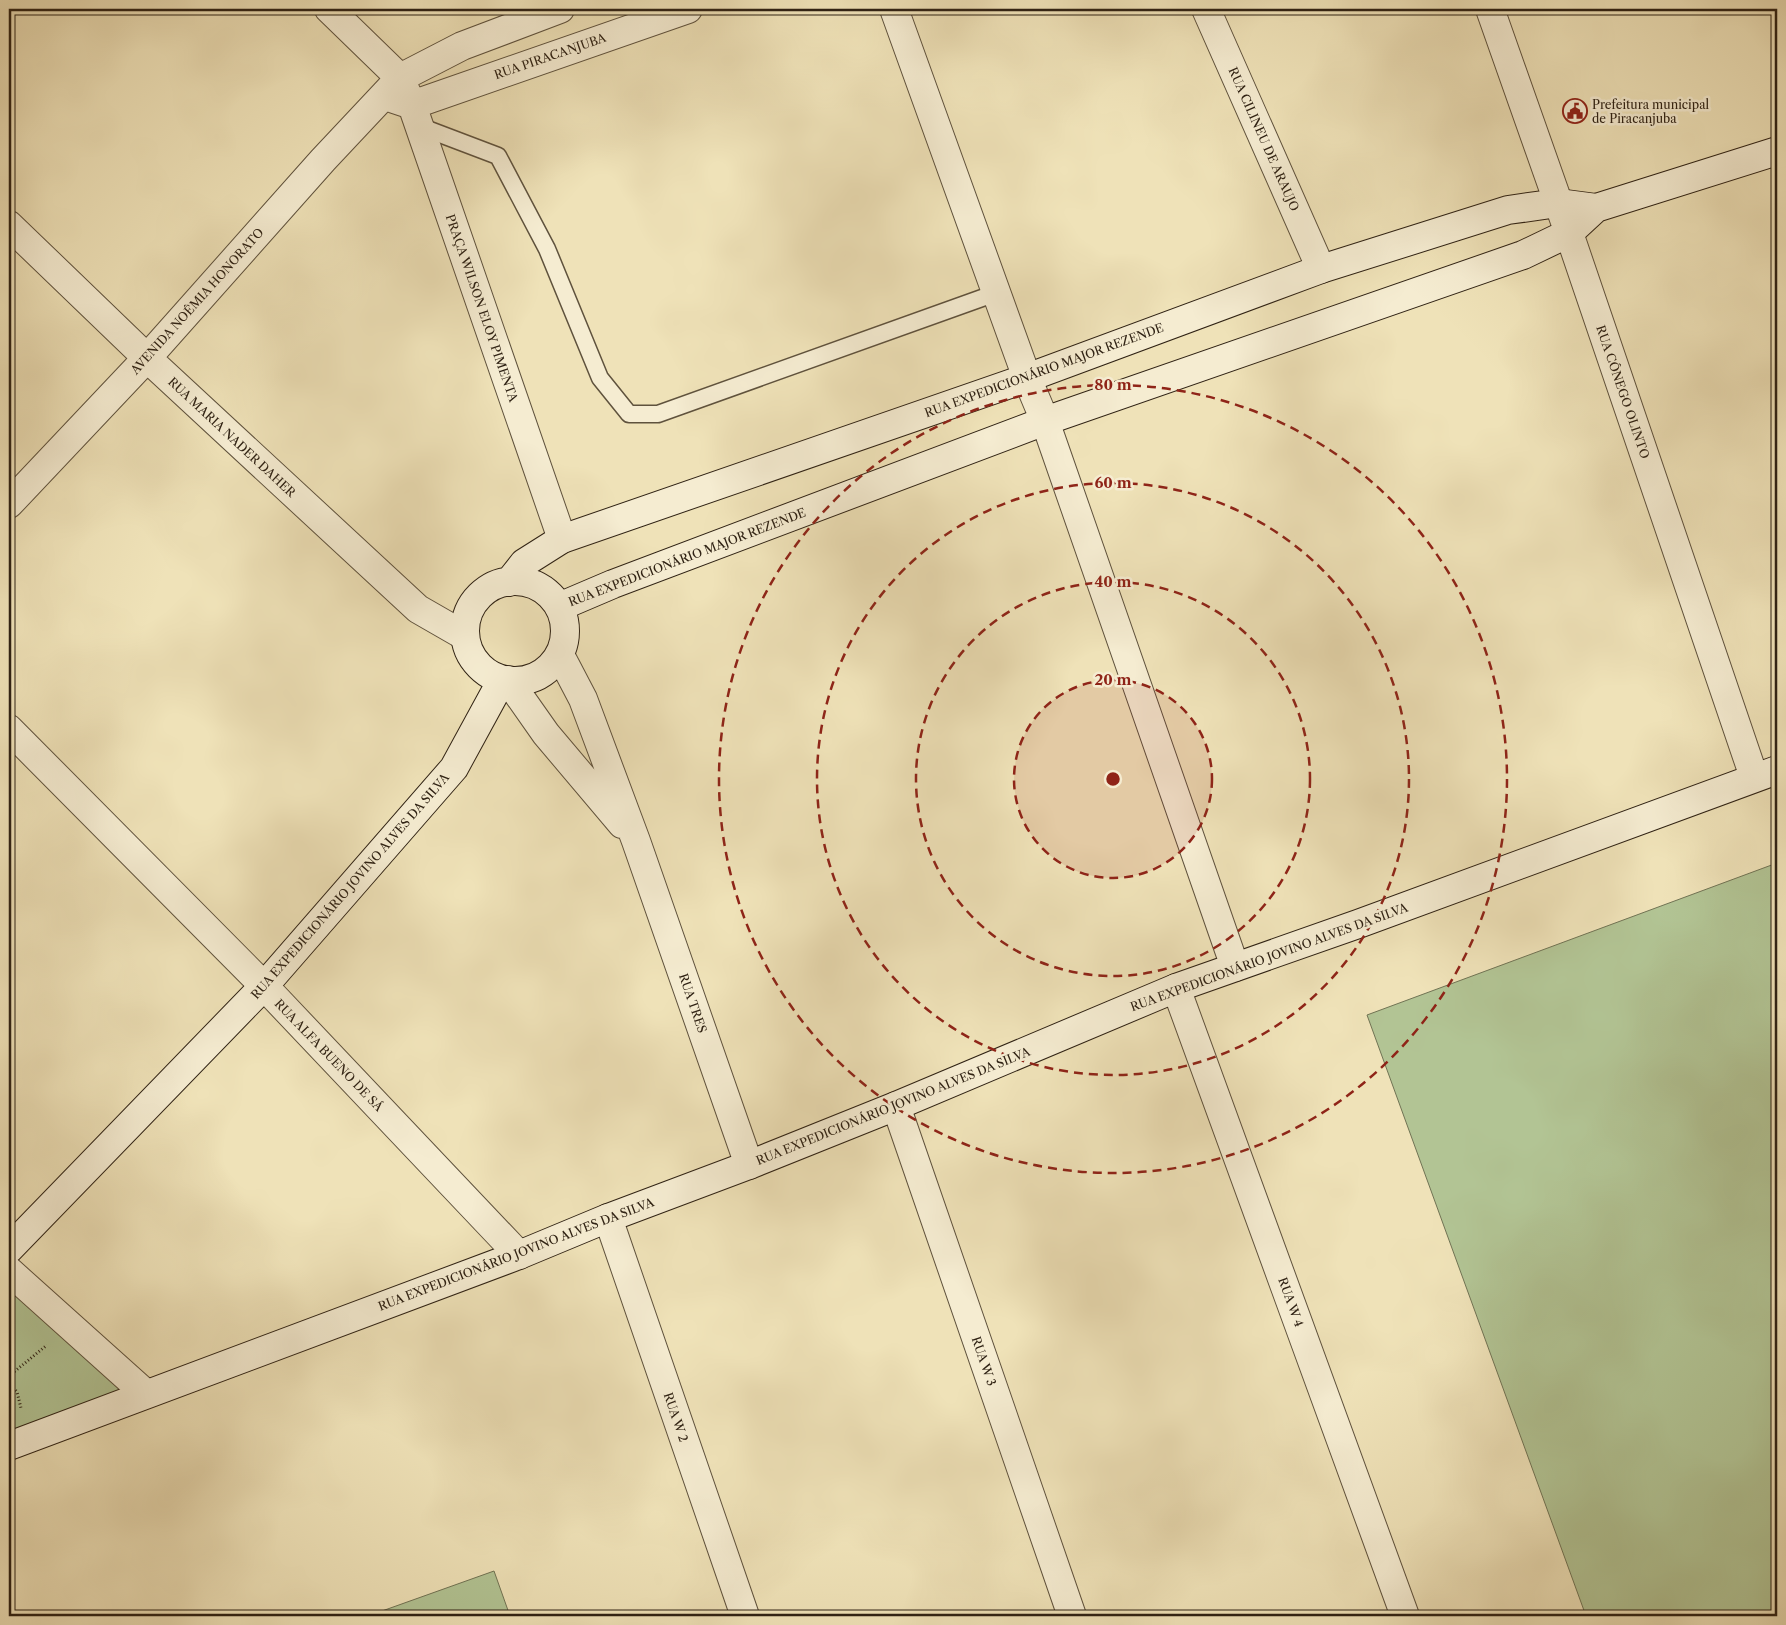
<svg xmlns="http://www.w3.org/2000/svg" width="1786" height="1625" viewBox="0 0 1786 1625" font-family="'Libre Caslon Text',serif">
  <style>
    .green { fill: #b2c494; stroke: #707354 }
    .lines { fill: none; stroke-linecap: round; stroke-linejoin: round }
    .lane-casing { stroke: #5f523d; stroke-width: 19 }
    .street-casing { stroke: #5f523d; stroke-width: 30 }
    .secondary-casing { stroke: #2f2214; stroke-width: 30 }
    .path { stroke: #2f2214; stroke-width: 3; stroke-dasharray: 1 2.5; stroke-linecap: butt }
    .lane { stroke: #f5ecd1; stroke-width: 16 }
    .street { stroke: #f5ecd1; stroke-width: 28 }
    .secondary { stroke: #f5ecd1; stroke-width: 28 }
    .ring { fill: none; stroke: #8f2418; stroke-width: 2.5; stroke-dasharray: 9 6 }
    .labels { text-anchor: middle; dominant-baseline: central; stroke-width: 5; stroke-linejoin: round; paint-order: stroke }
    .street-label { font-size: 12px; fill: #2f2214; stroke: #f5ecd1 }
    .poi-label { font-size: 12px; fill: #2f2214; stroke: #f5ecd1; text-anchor: start }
    .centre { fill: #8f2418; stroke: #f5ecd1; stroke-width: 2.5 }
    .ring-label { font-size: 15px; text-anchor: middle; font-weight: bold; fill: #8f2418; stroke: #f5ecd1; stroke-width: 5; stroke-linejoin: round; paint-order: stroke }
  </style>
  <rect width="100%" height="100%" fill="#efe2b8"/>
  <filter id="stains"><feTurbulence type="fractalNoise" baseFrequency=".004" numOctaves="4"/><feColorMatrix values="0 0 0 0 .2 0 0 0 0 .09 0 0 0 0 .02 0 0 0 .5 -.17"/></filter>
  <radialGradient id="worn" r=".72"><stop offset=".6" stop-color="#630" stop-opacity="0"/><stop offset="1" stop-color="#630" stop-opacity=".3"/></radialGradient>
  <path class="green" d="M1777 863V1616H1586L1367 1015Z
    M9 1282 130 1395 9 1437Z
    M494 1571 510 1616H368Z"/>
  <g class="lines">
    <defs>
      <path id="lane" d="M419 126 498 156 547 249 600 378 629 414H658L996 293"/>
      <path id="street" d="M329 9 400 78 412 105 562 539
        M894 9 1027 378 1045 421 1235 967
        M1206 9 1321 269
        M1490 9 1569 233 1754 777
        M394 99 412 105 688 9
        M9 225 147 358 418 609 465 636
        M9 504 147 358 323 160 400 78 462 46 560 9
        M560 655 583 699 636 841 749 1165
        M508 680 546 734 622 824
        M9 729 264 986 519 1255
        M1176 988 1405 1616
        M896 1106 1072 1616
        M608 1218 745 1616
        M9 1271 146 1394"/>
      <path id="secondary" d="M465 631a50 50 0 1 1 100 0a50 50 0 1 1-100 0Z
        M509 582 524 563 562 539 1027 378 1321 269 1508 210 1558 203 1596 208
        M559 607 613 584 1045 421 1523 255 1569 233 1596 208 1777 151
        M9 1249 264 986 454 768 502 680
        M9 1446 519 1255 608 1218 749 1165 896 1106 1176 988 1358 924 1777 770"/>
    </defs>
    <use href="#lane" class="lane-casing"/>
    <use href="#street" class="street-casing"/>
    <use href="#secondary" class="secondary-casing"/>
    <path class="path" d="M9 1376 47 1345
      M9 1382 17 1392 21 1408"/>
    <use href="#lane" class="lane"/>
    <use href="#street" class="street"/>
    <use href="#secondary" class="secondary"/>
  </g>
  <circle cx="1113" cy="779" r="99" fill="#8f2418" fill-opacity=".12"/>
  <g class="ring">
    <circle cx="1113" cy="779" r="99"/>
    <circle cx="1113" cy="779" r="197"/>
    <circle cx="1113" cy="779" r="296"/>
    <circle cx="1113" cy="779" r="394"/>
  </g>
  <defs>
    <symbol id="civic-ring" viewBox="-11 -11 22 22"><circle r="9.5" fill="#f5ecd1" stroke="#8f2418" stroke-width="1.5"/><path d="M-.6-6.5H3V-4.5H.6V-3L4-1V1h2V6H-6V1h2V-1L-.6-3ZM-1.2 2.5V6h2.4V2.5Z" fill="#8f2418"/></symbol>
  </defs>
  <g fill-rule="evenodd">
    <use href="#civic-ring" x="1561" y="97" width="28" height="28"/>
  </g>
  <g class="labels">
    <g class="street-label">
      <text transform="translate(550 56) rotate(-19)">RUA PIRACANJUBA</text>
      <text transform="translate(1264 139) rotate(66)">RUA CILINEU DE ARAUJO</text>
      <text transform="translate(197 301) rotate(-48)">AVENIDA NOÊMIA HONORATO</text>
      <text transform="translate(482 308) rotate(71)">PRAÇA WILSON ELOY PIMENTA</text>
      <text transform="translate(1044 370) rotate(-20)">RUA EXPEDICIONÁRIO MAJOR REZENDE</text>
      <text transform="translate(1623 392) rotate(71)">RUA CÔNEGO OLINTO</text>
      <text transform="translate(232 437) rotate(43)">RUA MARIA NADER DAHER</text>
      <text transform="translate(687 557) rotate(-21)">RUA EXPEDICIONÁRIO MAJOR REZENDE</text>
      <text transform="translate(350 886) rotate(-49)">RUA EXPEDICIONÁRIO JOVINO ALVES DA SILVA</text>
      <text transform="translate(1269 957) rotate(-20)">RUA EXPEDICIONÁRIO JOVINO ALVES DA SILVA</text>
      <text transform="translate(693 1003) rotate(71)">RUA TRES</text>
      <text transform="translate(329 1055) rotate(46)">RUA ALFA BUENO DE SÁ</text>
      <text transform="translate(893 1106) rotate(-22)">RUA EXPEDICIONÁRIO JOVINO ALVES DA SILVA</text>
      <text transform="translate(516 1254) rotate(-21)">RUA EXPEDICIONÁRIO JOVINO ALVES DA SILVA</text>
      <text transform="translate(1291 1302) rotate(70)">RUA W 4</text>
      <text transform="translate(984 1361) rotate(71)">RUA W 3</text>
      <text transform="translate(676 1417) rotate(71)">RUA W 2</text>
    </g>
    <g class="poi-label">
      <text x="1592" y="104">Prefeitura municipal<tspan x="1592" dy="14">de Piracanjuba</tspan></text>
    </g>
  </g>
  <circle cx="1113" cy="779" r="8" class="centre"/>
  <g class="ring-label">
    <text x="1113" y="390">80 m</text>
    <text x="1113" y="488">60 m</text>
    <text x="1113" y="587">40 m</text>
    <text x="1113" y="685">20 m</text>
  </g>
  <rect width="1786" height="1625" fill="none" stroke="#efe2b8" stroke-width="30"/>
  <rect x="10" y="10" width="1766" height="1605" fill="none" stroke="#2f2214" stroke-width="2.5"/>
  <rect x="15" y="15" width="1756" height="1595" fill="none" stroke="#2f2214"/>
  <rect width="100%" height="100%" filter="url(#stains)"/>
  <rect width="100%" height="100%" fill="url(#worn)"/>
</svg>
